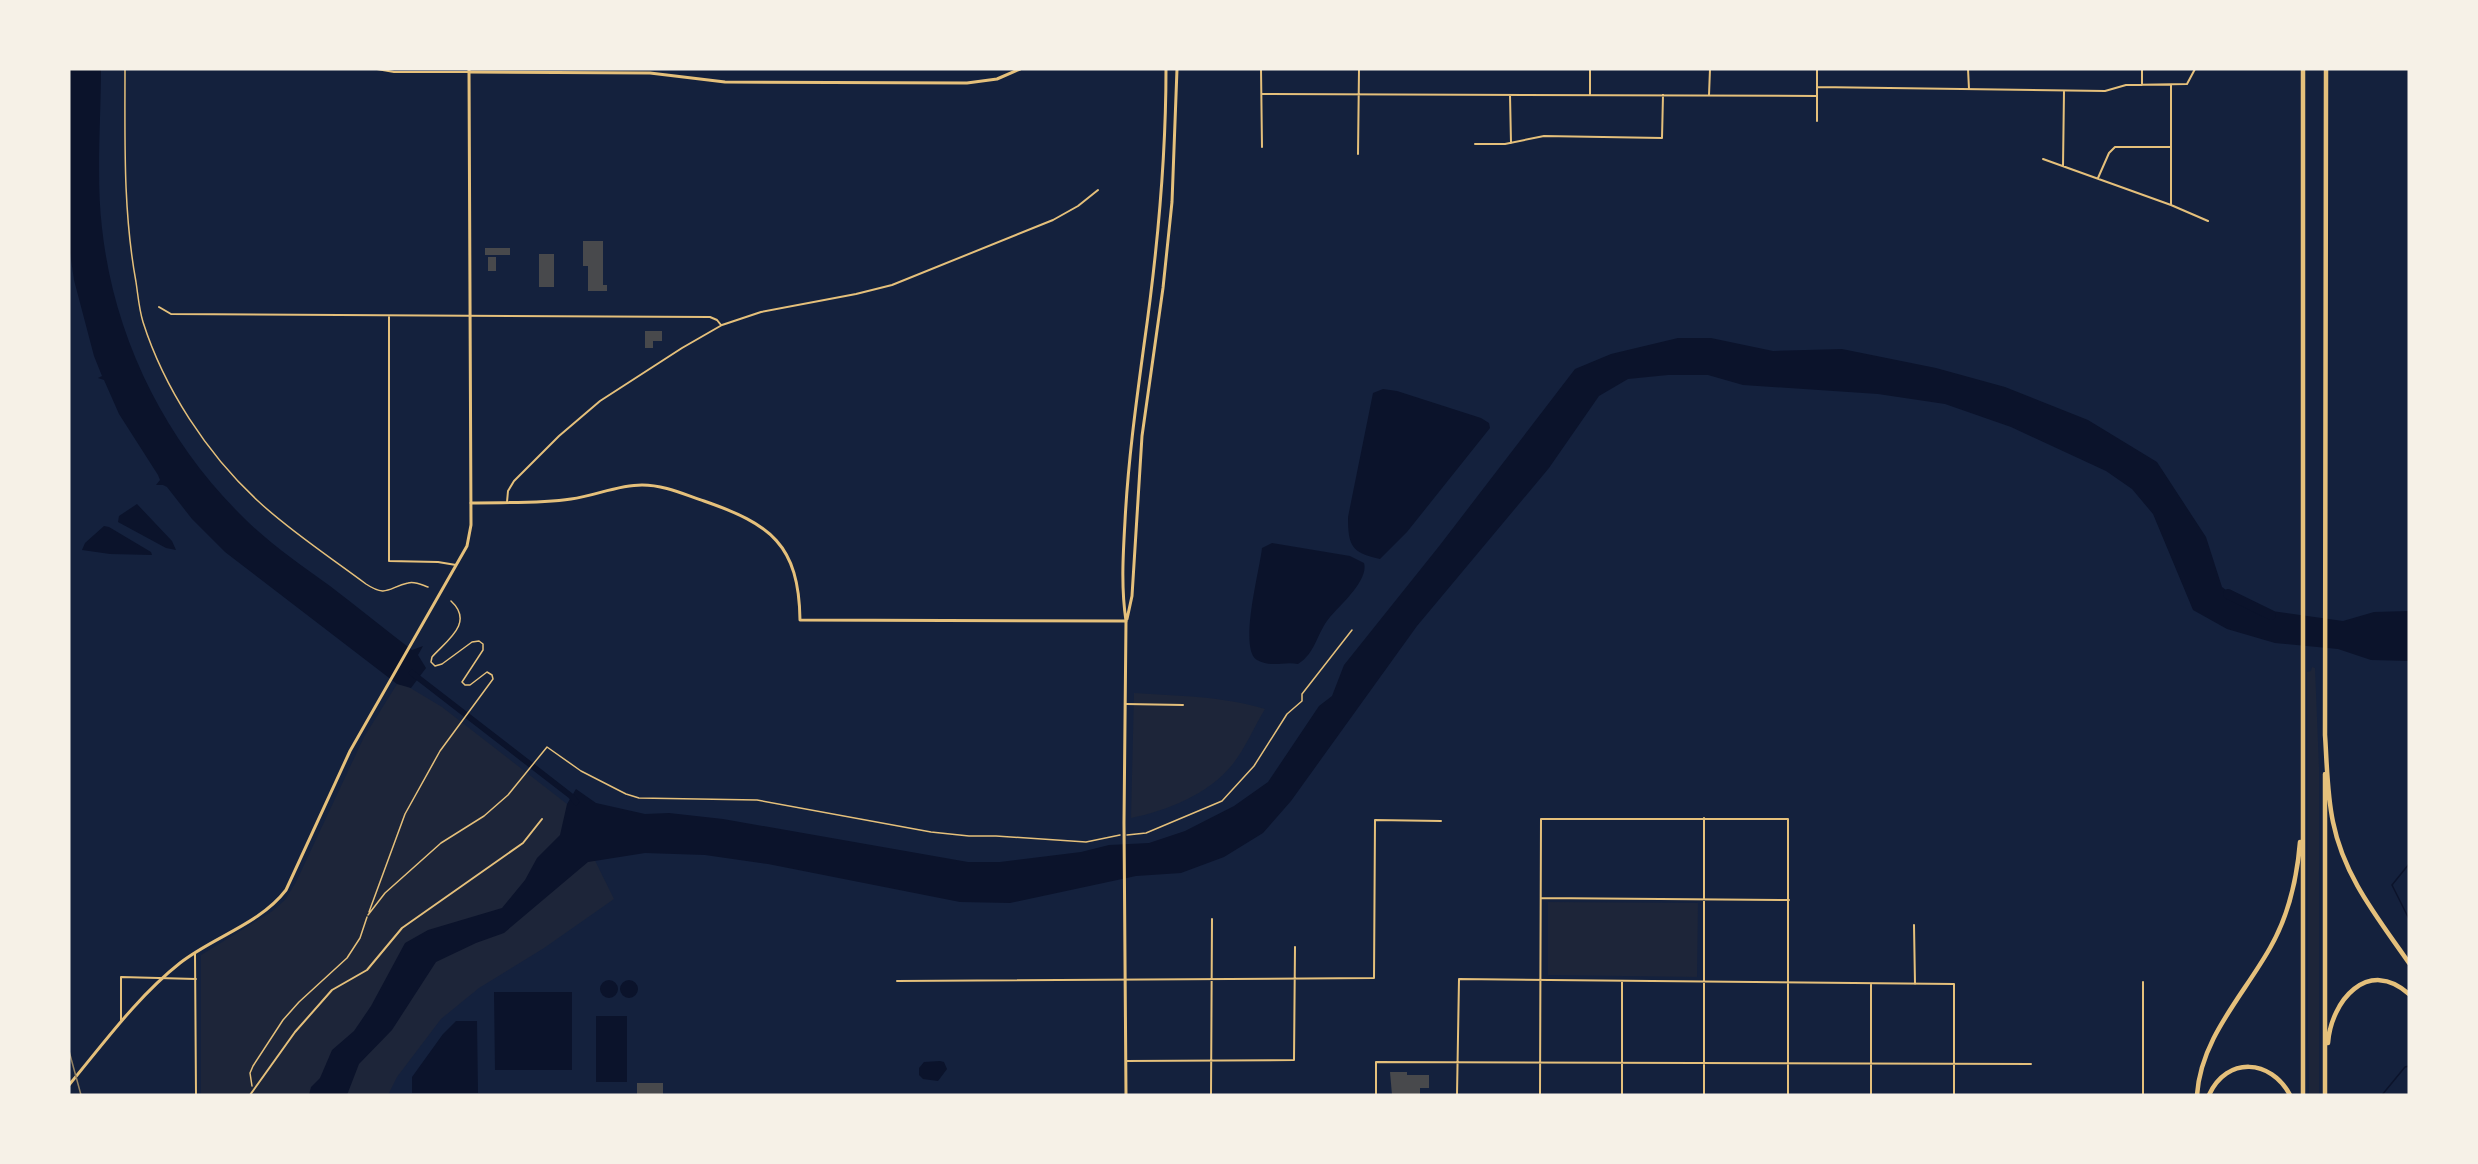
<svg xmlns="http://www.w3.org/2000/svg" width="2478" height="1164" viewBox="0 0 2478 1164" font-family="'PT Sans',sans-serif">
  <style>
    .green { fill: #1d2539 }
    .water { fill: #0b132b }
    .lines { fill: none; stroke-linecap: round; stroke-linejoin: round }
    .stream { stroke: #0b132b; stroke-width: 1.5 }
    .canal { stroke: #0b132b; stroke-width: 6 }
    .river { stroke: #0b132b; stroke-width: 10 }
    .building { fill: #48494c }
    .path { stroke: #e5c07b; stroke-width: 1.5 }
    .minor { stroke: #e5c07b; stroke-width: 2 }
    .tertiary { stroke: #e5c07b; stroke-width: 3 }
    .secondary { stroke: #e5c07b; stroke-width: 3 }
    .motorway { stroke: #e5c07b; stroke-width: 4.5 }
    .rail { stroke: #918062; stroke-width: 1.5 }
  </style>
  <rect width="100%" height="100%" fill="#14213d"/>
  <path class="green" d="M2312 667 2315 668 2319 767V1095H2309L2308 1044 2307 672 2311 671Z
    M397 684 407 686 442 707 567 804 614 899 544 948 479 988 441 1019 397 1077 388 1095H201V955L271 912 285 900 296 882 364 737Z
    M1134 693C1177 696 1223 696 1265 709 1254 727 1245 749 1232 765 1209 794 1166 811 1131 818Z
    M1548 902 1698 903 1697 977 1548 975Z"/>
  <path class="water" d="M69 69H101C101 119 96 178 102 228 114 338 165 441 245 519 270 544 301 565 330 586 358 607 384 629 412 650L423 646 418 655 426 668 411 688 397 684 225 552 192 519 167 487 163 485H156L160 480 158 475 119 414 104 380 98 378 102 376 94 356 74 280 69 246Z
    M1678 338H1711L1773 351 1842 349 1936 368 2005 387 2088 420 2157 462 2206 537 2222 587 2250 608 2343 621 2374 612 2409 611V661L2371 660 2338 649 2275 643 2227 629 2193 610 2153 514 2132 489 2106 471 2011 427 1945 404 1878 394 1743 385 1708 375H1668L1628 379 1599 396 1549 468 1417 626 1291 801 1263 833 1224 857 1181 873 1136 876 1010 903 960 902 768 864 705 855 645 853 588 862 504 933 476 943 436 962 392 1030 359 1064 347 1095H309L311 1087 320 1078 332 1050 354 1031 371 1006 405 943 428 930 502 908 525 880 537 858 560 835 567 804 576 789 596 803 645 814 669 813 723 819 968 862H1000L1081 852 1109 845 1149 843 1185 831 1234 806 1268 782 1319 706 1332 696 1344 665 1440 545 1575 369 1611 354Z
    M1383 389 1397 391 1481 418 1489 423 1490 428 1407 532 1380 559C1351 553 1348 545 1348 517L1373 393Z
    M137 504 172 541 176 550 166 548 118 522 119 516Z
    M104 526 109 527 151 552 152 555 110 554 82 550 85 543Z
    M1272 543 1350 556 1364 563C1369 580 1340 605 1330 617 1317 632 1316 653 1298 664 1284 661 1271 668 1257 660 1238 649 1260 569 1262 548Z
    M620 989a9 9 0 1 1 18 0a9 9 0 1 1-18 0Z
    M600 989a9 9 0 1 1 18 0a9 9 0 1 1-18 0Z
    M494 992H572V1070H495Z
    M596 1016H627V1082H596Z
    M456 1021H477L478 1093H412V1077L443 1034Z
    M940 1061 944 1062 947 1069 938 1081 923 1079 919 1075V1068L924 1062Z"/>
  <g class="lines">
    <path class="stream" d="M2409 864 2392 885 2409 919
      M2382 1095 2405 1067 2409 1066"/>
    <path class="canal" d="M412 673 571 796 576 802"/>
    <path class="river" d="M2228 594 2271 615"/>
  </g>
  <path class="building" d="M583 241H603V285H607V291H588V266H583Z
    M485 248H510V255H485Z
    M539 254H554V287H539Z
    M488 257H496V271H488Z
    M645 331H662V341H653V348H645Z
    M1390 1072H1407V1075H1429V1088H1420V1095H1392Z
    M637 1083H663V1095H637Z"/>
  <g class="lines">
    <path class="path" d="M125 69C125 141 123 211 136 282 138 295 139 309 143 322 164 388 207 454 258 501 290 531 330 557 366 584 387 598 389 587 408 583 415 581 422 585 428 587
      M1127 835 1146 833 1222 801 1254 766 1287 714 1302 701V694L1352 630
      M369 912 405 814 440 751 493 679 492 675 487 672 470 685H465L462 682 483 650V644L479 641 472 642 442 664 435 666 431 662 432 657C446 641 475 623 451 601
      M368 915 385 893 441 843 484 816 508 795 547 747 581 771 626 794 639 798 757 800 931 832 969 836H996L1086 842 1120 835
      M252 1086 250 1073 253 1066 283 1020 299 1002 347 958 360 938 367 917"/>
    <path class="minor" d="M377 69 394 72H469
      M1261 69 1262 147
      M1590 69V95
      M1968 69 1969 89
      M2142 69V85
      M1817 87 2105 91 2126 85 2187 84 2195 69
      M1262 94 1817 96
      M1510 95 1511 143
      M1709 95 1710 69
      M1817 121V69
      M1475 144H1505L1544 136 1662 138 1663 95
      M1358 154 1359 69
      M2043 159 2171 205 2208 221
      M2063 166 2064 91
      M2098 178 2109 153 2115 147H2170
      M2171 205V85
      M159 307 171 314 710 317 717 320 721 325
      M389 317V561L438 562 456 565
      M507 502 508 491 514 481 559 436 600 401 682 348 722 325 761 312 856 294 892 285 1053 220 1078 206 1098 190
      M1126 704 1183 705
      M1704 818V1095
      M1541 898 1789 900
      M1914 925 1915 984
      M195 954 196 1095
      M897 981 1374 978 1375 820 1441 821
      M2143 982V1095
      M121 1020V977L196 979
      M1126 1061 1294 1060 1295 947
      M250 1095 295 1032 332 990 367 970 402 928 523 843 542 819
      M1211 1095 1212 919
      M1376 1095V1062L2031 1064
      M1457 1095 1459 979 1954 984V1095
      M1540 1095 1541 819H1788V1095
      M1622 1095V981
      M1871 1095V984"/>
    <path class="tertiary" d="M469 72 650 73 725 82 967 83 997 79 1020 69
      M471 503C504 502 538 504 571 499 595 496 617 485 642 485 664 485 683 494 704 501 770 524 799 544 800 620L1126 621"/>
    <path class="secondary" d="M1127 619 1132 596 1142 436 1163 288 1172 202 1177 69
      M69 1085C104 1043 137 997 180 963 213 937 260 924 286 890L350 751 467 546 471 525 469 69
      M1126 1095 1124 823 1126 621C1121 588 1123 555 1125 521 1128 462 1136 404 1144 345 1157 254 1166 162 1166 69"/>
    <path class="motorway" d="M2303 69V1095
      M2326 69 2325 735C2327 764 2327 794 2333 822 2344 877 2378 918 2409 963
      M2325 774V1083
      M2328 1043C2331 1001 2368 957 2409 994
      M2325 1082V1095
      M2197 1095C2201 1038 2243 996 2270 948 2289 915 2297 879 2300 842
      M2209 1095C2227 1056 2271 1059 2290 1095"/>
    <path class="rail" d="M69 1051 81 1095"/>
  </g>
  <rect width="2478" height="1164" fill="none" stroke="#f6f1e7" stroke-width="141"/>
</svg>
